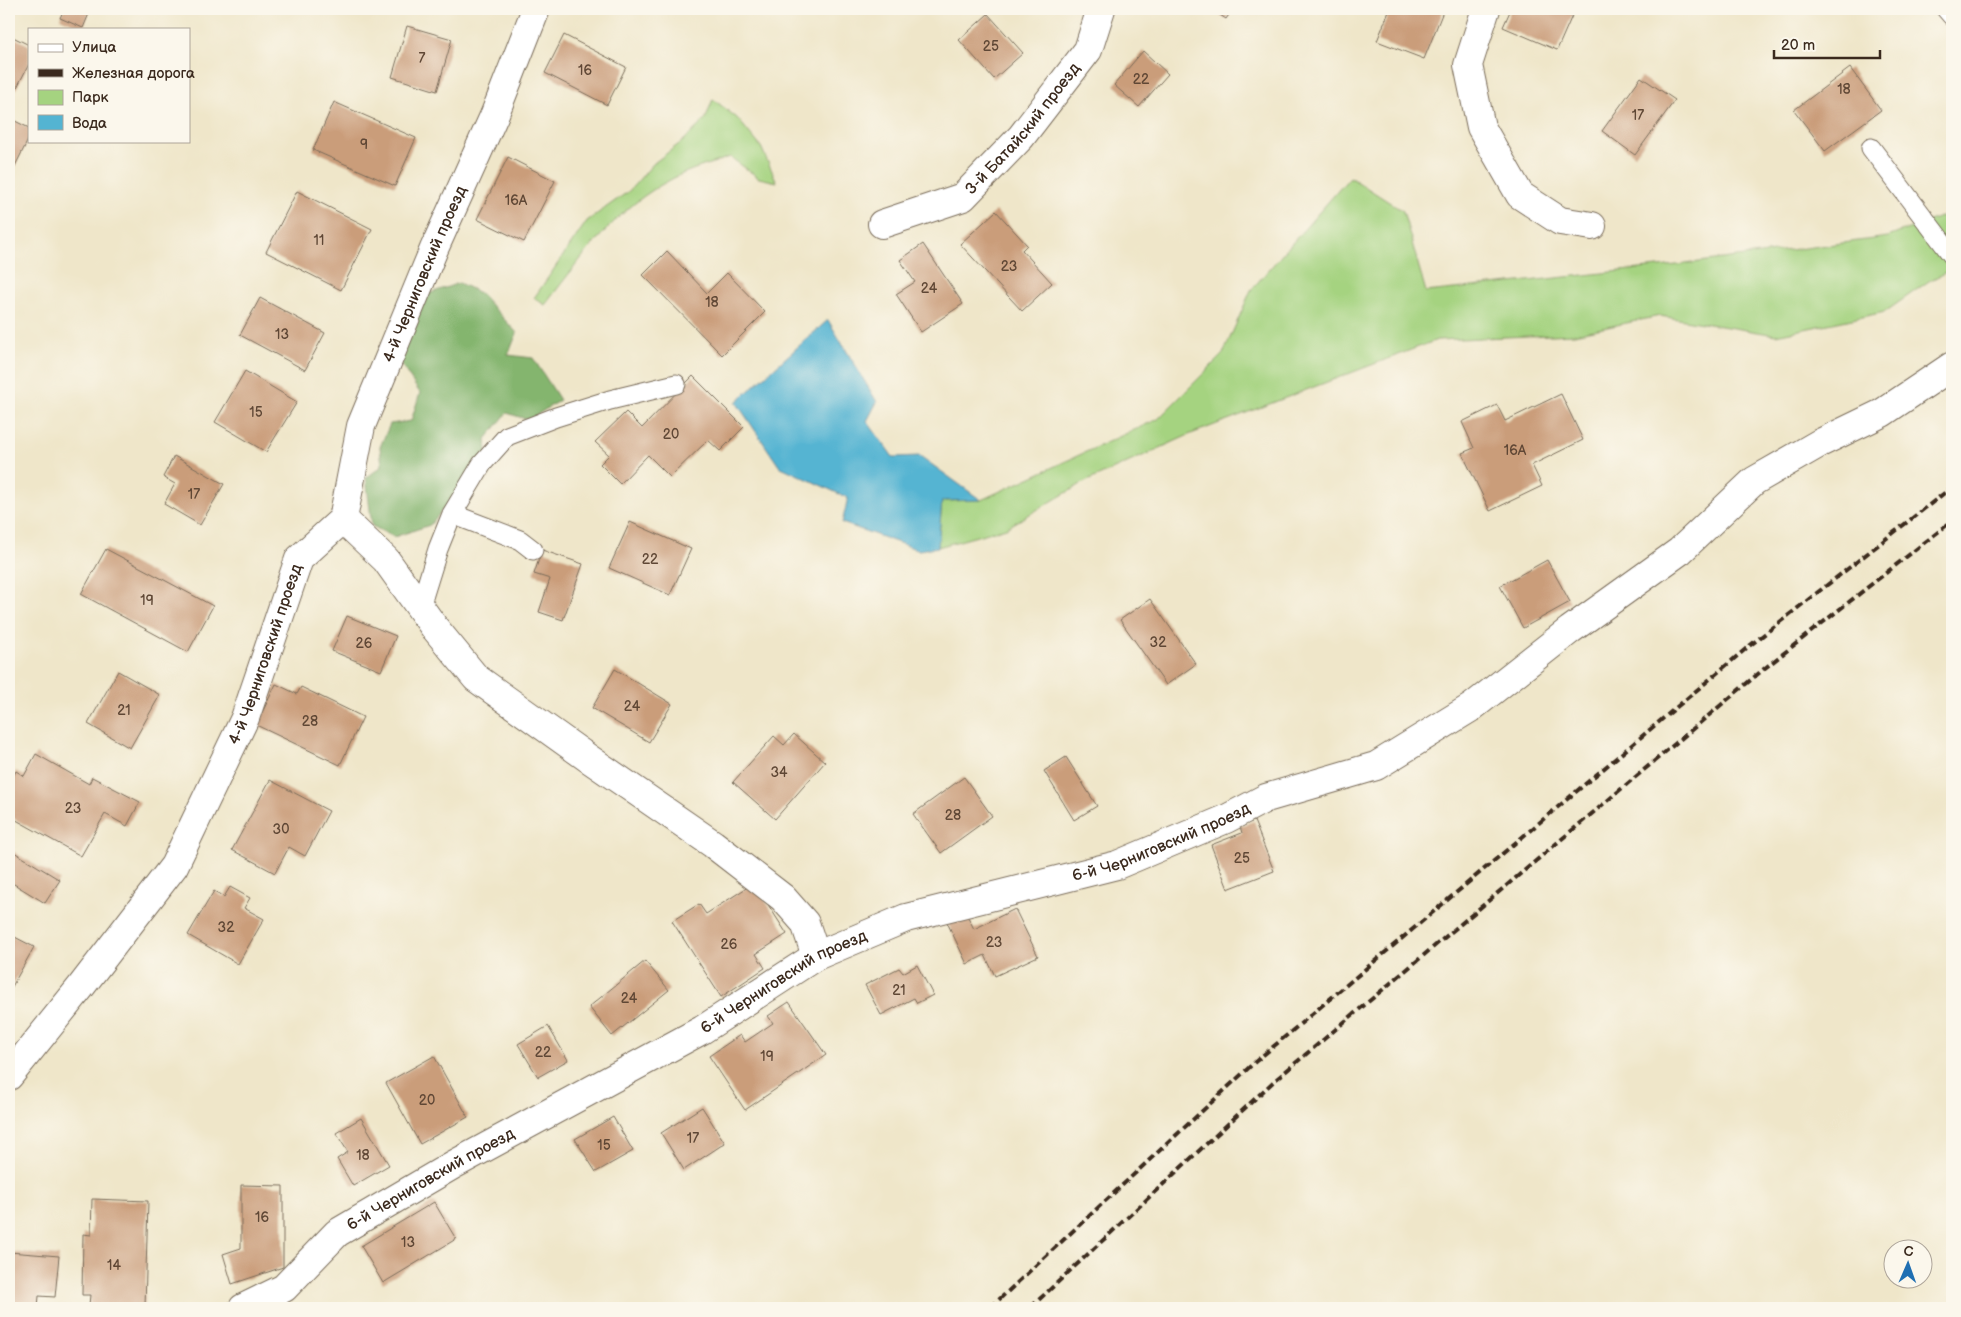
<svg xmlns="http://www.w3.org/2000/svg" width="1961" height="1317" viewBox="0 0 1961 1317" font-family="'Balsamiq Sans',sans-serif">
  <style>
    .green { fill: #a5d380; stroke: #707e4f }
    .forest { fill: #84b56e; stroke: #607046 }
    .water { fill: #54b4d2; stroke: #486f78 }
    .building { fill: #ca9d7a }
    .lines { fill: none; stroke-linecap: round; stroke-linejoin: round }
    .lane-casing { stroke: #7a6c5a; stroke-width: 21 }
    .street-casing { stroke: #7a6c5a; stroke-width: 30 }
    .lane { stroke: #fff; stroke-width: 19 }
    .street { stroke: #fff; stroke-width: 28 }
    .rail { stroke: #3b2a1e; stroke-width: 4; stroke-dasharray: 8 4; stroke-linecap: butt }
    .labels { text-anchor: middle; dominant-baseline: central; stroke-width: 4; stroke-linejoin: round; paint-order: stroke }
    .number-label { font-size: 14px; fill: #5f4735 }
    .street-label { font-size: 16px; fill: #3b2a1e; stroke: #fbf7ec }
  </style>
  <rect width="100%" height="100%" fill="#fbf7ec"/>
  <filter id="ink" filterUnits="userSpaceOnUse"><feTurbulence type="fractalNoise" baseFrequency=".02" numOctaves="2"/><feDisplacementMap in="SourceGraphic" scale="10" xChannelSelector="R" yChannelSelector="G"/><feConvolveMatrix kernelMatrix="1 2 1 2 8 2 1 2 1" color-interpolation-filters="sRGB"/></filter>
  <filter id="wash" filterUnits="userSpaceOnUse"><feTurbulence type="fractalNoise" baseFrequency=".0096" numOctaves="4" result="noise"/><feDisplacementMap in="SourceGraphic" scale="20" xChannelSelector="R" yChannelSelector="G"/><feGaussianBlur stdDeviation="1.12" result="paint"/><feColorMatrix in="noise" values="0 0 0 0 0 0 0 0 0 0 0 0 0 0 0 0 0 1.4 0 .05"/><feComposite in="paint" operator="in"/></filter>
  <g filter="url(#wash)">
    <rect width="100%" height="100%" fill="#efe6c9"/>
    <path class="green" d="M713 99 737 118 761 147 777 182 759 178 730 157C711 164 690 169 672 179 617 207 582 257 545 305L534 298 587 221 629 191 654 163 683 141 705 120Z
      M1350 177 1403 211 1426 292 1677 265 1888 237 1952 212V269L1929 281 1885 312 1776 335 1660 316 1574 334 1437 340 1191 434 1083 483 1006 528 938 547 942 501 981 500 1158 419 1223 354 1251 290Z"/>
    <path class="forest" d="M459 283 480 293 517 333 508 355 533 358 560 400 529 420 507 413 486 439 487 452 458 492 430 525 394 537 372 526 366 478 382 466 380 447 390 424 411 421 420 393 402 366 390 339 428 294Z"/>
    <path class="water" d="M828 320 877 402 867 421 893 457 920 456 981 500 942 501 938 547 919 550 842 523 848 498 779 466 736 402Z"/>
    <g id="blocks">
      <path class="building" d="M64 9H91L83 28 60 18Z
        M1211 9H1233L1226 19Z
        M1390 9H1444L1424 59 1377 41Z
        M1511 9H1575L1557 50 1503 27Z
        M988 14 1023 53 994 79 959 40Z
        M407 26 452 39 437 91 392 77Z
        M9 35 29 45V64L9 103Z
        M564 35 626 67 607 105 545 73Z
        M1143 51 1168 74 1139 107 1114 85Z
        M1850 68 1881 110 1825 151 1794 110Z
        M1641 77 1675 100 1635 155 1602 131Z
        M334 102 416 138 395 186 313 150Z
        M9 118 29 128V138L11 174 9 173Z
        M508 157 555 181 524 242 477 219Z
        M297 191 372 229 341 290 266 252Z
        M996 211 1027 245 1022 250 1052 283 1022 311 960 244Z
        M923 244 963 304 921 332 896 294 915 282 900 260Z
        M667 251 707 293 727 273 765 312 722 355 643 275Z
        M260 298 325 333 305 370 240 335Z
        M245 371 297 402 266 452 215 422Z
        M693 376 744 427 720 451 708 440 670 477 648 455 620 484 600 464 609 455 595 442 626 412 642 428Z
        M1561 394 1583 440 1532 465 1542 486 1490 511 1462 453 1474 448 1462 422 1497 405 1505 421Z
        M174 456 224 484 200 525 164 504 175 484 163 477Z
        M630 522 691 549 670 595 609 568Z
        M106 549 213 606 188 652 81 594Z
        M542 550 583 564 563 620 539 612 550 579 534 574Z
        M1547 560 1570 602 1523 628 1500 586Z
        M1150 599 1196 664 1166 685 1120 620Z
        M347 616 396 636 381 671 332 651Z
        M615 669 672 704 649 742 592 708Z
        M118 671 160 695 130 748 88 724Z
        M276 684 297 694 301 687 363 717 340 765 256 725Z
        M794 734 825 762 775 819 733 782 774 736 784 745Z
        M36 754 89 784 92 777 140 802 127 826 105 814 81 856 9 816V784L16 771 24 776Z
        M1066 757 1097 806 1074 820 1044 771Z
        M964 777 992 816 941 853 913 814Z
        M270 780 329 811 305 856 289 847 275 873 232 850Z
        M1254 821 1274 871 1228 889 1211 845 1242 833 1240 826Z
        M9 849 60 880 45 903 9 881Z
        M754 883 787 934 756 954 765 968 721 997 672 921 699 904 706 914Z
        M230 887 250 898 244 908 264 919 238 964 188 935 214 891 224 897Z
        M964 909 974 929 1015 909 1038 956 995 976 985 955 967 964 945 918Z
        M9 934 34 947 9 992Z
        M645 961 669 990 612 1036 589 1007Z
        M917 965 933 995 917 1003 914 998 881 1015 865 985 899 968 903 973Z
        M789 1002 826 1055 745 1110 709 1056 740 1035 745 1042 773 1023 768 1016Z
        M548 1026 568 1060 538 1077 518 1044Z
        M434 1056 468 1117 420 1144 386 1083Z
        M702 1107 725 1143 684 1170 661 1133Z
        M613 1117 633 1151 596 1172 575 1139Z
        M361 1118 389 1165 353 1186 337 1159 348 1152 336 1133Z
        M241 1185 283 1186V1267L232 1284 223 1254 241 1248Z
        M92 1199 148 1201 145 1307 89 1305 90 1295H82L83 1234 91 1235Z
        M434 1202 456 1239 383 1283 361 1246Z
        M9 1252 59 1256 55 1297 39 1296 38 1307 9 1304Z"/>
    </g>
  </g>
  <g filter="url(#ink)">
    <use href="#blocks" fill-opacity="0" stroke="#7a6c5a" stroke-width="1"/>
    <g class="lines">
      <defs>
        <path id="lane" d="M1946 9 1952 16
          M1871 148 1952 255
          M452 514 520 540 533 550
          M420 607 438 549 452 514 482 464 507 436 556 417 610 400 676 384"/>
        <g id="street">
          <path d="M1486 9 1468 65 1481 127 1520 195 1560 221 1592 226"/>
          <path id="s1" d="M882 224 963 197 1021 137 1088 50 1101 9"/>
          <path d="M343 519 386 560 434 627 476 678 588 758 713 844 783 898 805 923 816 956"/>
          <path id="s2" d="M9 1076 80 988 174 866 245 718 299 559 343 519 361 426 434 249 494 116 536 9"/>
          <path id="s3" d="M243 1308 284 1288 337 1233 453 1165 702 1030 816 956 906 918 1117 865 1226 819 1266 798 1376 766 1472 707 1570 630 1680 551 1754 481 1820 443 1882 413 1952 366"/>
        </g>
      </defs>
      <use href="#lane" class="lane-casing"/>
      <use href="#street" class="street-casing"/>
      <use href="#lane" class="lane"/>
      <use href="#street" class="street"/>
      <path class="rail" d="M990 1308 1255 1062 1748 647 1952 487
        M1030 1308 1273 1082 1765 668 1952 521"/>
    </g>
  </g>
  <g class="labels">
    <g class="number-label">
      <text x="991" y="46">25</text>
      <text x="422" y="58">7</text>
      <text x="585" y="70">16</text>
      <text x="1141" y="79">22</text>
      <text x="1844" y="89">18</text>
      <text x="1638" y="115">17</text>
      <text x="364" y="144">9</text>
      <text x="516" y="200">16А</text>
      <text x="319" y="240">11</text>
      <text x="1009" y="266">23</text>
      <text x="929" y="288">24</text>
      <text x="712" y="302">18</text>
      <text x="282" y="334">13</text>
      <text x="256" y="412">15</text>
      <text x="671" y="434">20</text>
      <text x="1515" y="450">16А</text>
      <text x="194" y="494">17</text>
      <text x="650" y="559">22</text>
      <text x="147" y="600">19</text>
      <text x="1158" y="642">32</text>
      <text x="364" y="643">26</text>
      <text x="632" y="706">24</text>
      <text x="124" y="710">21</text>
      <text x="310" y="721">28</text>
      <text x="779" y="772">34</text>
      <text x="73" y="808">23</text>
      <text x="953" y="815">28</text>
      <text x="281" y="829">30</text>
      <text x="1242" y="858">25</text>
      <text x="226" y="927">32</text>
      <text x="994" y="942">23</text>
      <text x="729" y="944">26</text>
      <text x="899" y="990">21</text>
      <text x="629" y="998">24</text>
      <text x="543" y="1052">22</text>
      <text x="767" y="1056">19</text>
      <text x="427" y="1100">20</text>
      <text x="693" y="1138">17</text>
      <text x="604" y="1145">15</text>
      <text x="363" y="1155">18</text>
      <text x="262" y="1217">16</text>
      <text x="408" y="1242">13</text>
      <text x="114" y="1265">14</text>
    </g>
    <g class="street-label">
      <text stroke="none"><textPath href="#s1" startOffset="176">3-й Батайский проезд</textPath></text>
      <text stroke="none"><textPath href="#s2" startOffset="918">4-й Черниговский проезд</textPath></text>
      <text stroke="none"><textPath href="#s2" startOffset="498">4-й Черниговский проезд</textPath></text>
      <text stroke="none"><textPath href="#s3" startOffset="1040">6-й Черниговский проезд</textPath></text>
      <text stroke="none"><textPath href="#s3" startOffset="635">6-й Черниговский проезд</textPath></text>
      <text stroke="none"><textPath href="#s3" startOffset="230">6-й Черниговский проезд</textPath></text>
    </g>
  </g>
  <rect width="1961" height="1317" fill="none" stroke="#fbf7ec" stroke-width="30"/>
  <rect x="28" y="28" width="162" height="115" fill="#fbf7ec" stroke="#aea59a"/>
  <rect x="38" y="44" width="25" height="8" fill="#ffffff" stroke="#aea59a"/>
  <text x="72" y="52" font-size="15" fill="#3b2a1e">Улица</text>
  <rect x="38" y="69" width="25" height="8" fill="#3b2a1e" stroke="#aea59a"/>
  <text x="72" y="78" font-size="15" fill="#3b2a1e">Железная дорога</text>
  <rect x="38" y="90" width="25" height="15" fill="#a5d380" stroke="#aea59a"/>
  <text x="72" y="102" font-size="15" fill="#3b2a1e">Парк</text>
  <rect x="38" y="115" width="25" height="15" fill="#54b4d2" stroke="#aea59a"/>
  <text x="72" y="128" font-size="15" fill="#3b2a1e">Вода</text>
  <g transform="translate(1908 1264) rotate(2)"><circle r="24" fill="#fbf7ec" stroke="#aea59a"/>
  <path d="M0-4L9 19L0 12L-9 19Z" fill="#1f6fb2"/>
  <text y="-8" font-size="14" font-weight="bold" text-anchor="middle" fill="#3b2a1e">С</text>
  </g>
  <path d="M1774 50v8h106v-8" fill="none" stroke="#3b2a1e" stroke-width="2.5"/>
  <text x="1781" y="50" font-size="15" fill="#3b2a1e" stroke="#fbf7ec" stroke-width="4" paint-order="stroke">20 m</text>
</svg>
